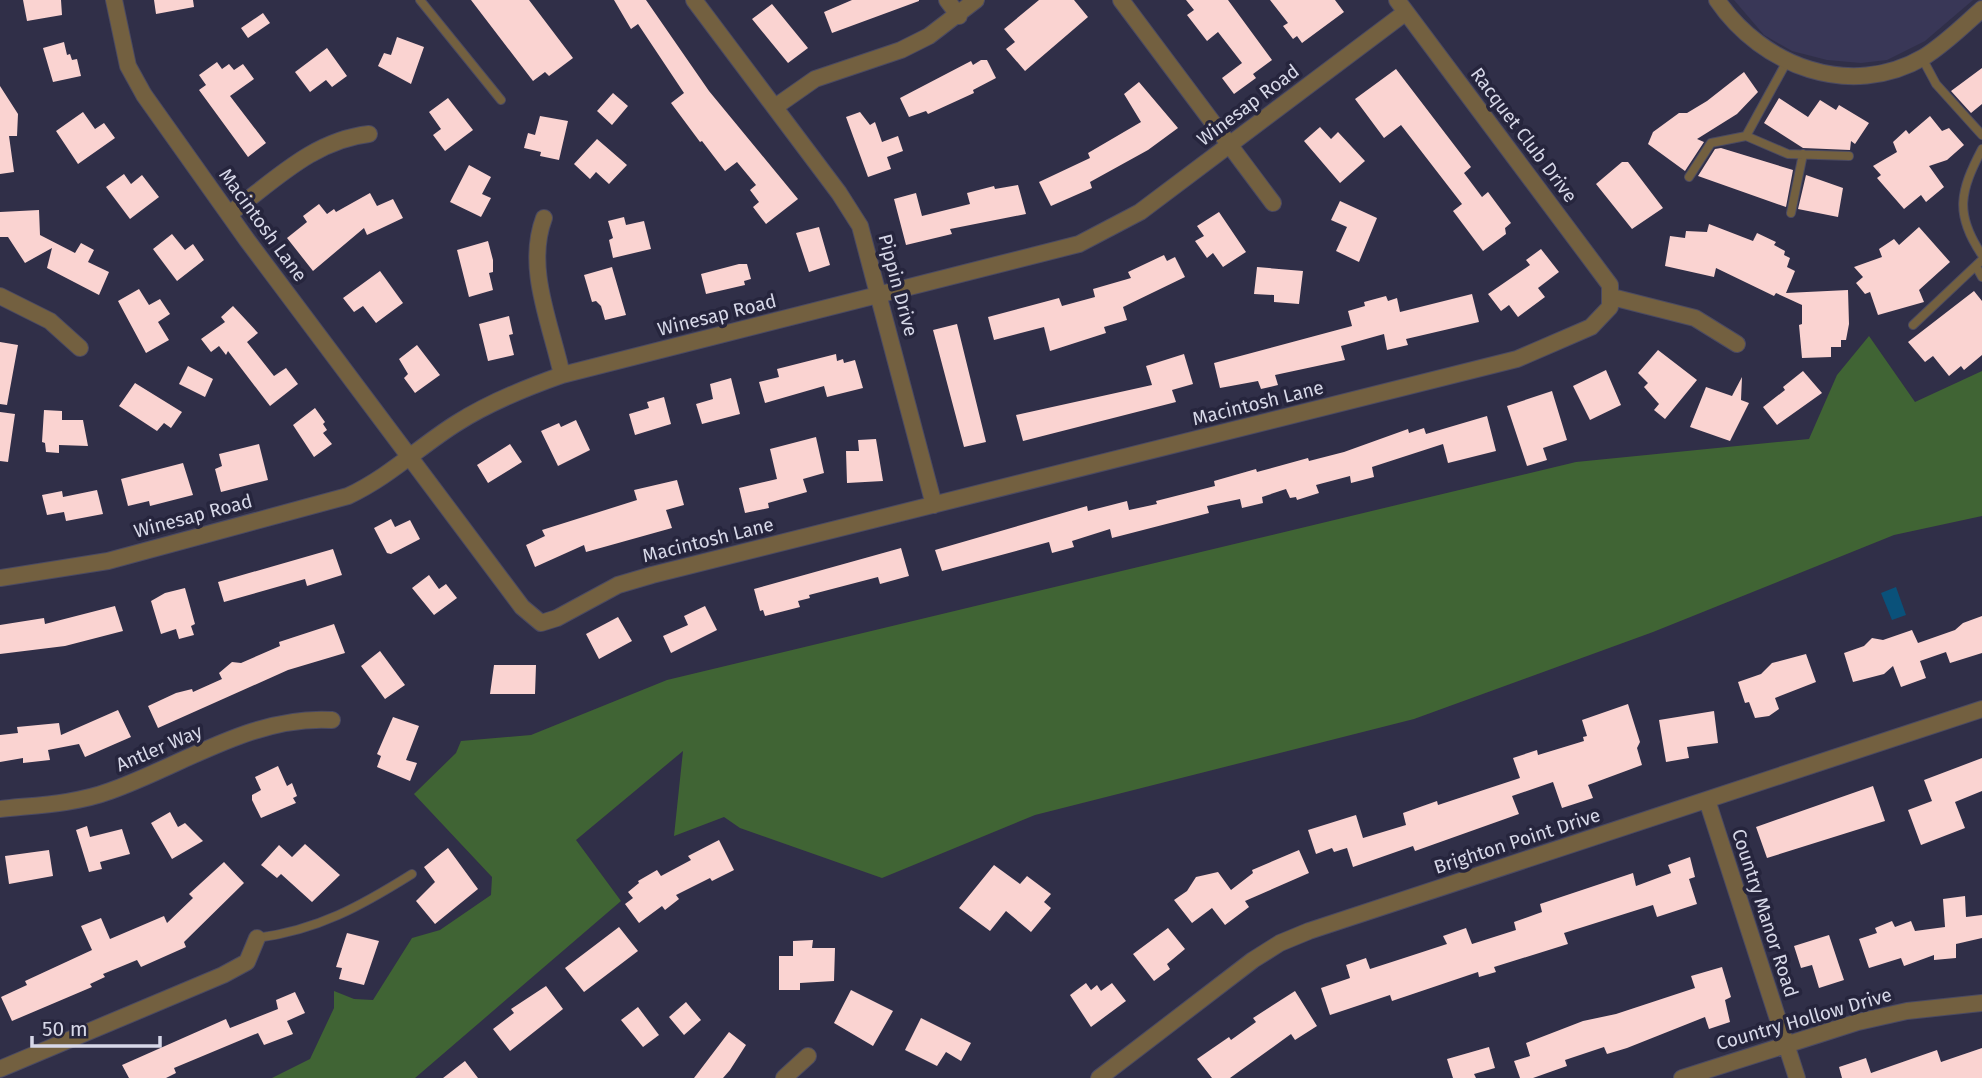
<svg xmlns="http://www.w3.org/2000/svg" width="1982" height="1078" viewBox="0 0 1982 1078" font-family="'Fira Sans',sans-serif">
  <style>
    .built { fill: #393757 }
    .green { fill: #406434 }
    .water { fill: #0a517a }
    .building { fill: #fad3d1 }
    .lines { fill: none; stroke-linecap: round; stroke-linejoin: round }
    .lane-casing { stroke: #4b4a62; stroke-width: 10 }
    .street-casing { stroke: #4b4a62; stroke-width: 18 }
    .lane { stroke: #736040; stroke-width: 8 }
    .street { stroke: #736040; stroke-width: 16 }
    .labels { text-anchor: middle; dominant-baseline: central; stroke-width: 7; stroke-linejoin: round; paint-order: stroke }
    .street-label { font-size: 19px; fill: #d7d8e8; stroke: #26253d }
  </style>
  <rect width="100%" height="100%" fill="#302f48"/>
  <path class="built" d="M1734 0H1973L1925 41 1887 60 1861 63 1827 60 1792 51 1764 35Z"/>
  <path class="green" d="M1869 336 1915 402 1982 371V516L1894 535 1653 632 1414 719 1035 815 882 878 740 828 724 817 674 836 683 751 576 840 621 901 415 1078H272L310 1059 334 1008V991L354 999 373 1000 412 938 440 930 491 895 492 877 414 794 456 753 461 741 531 735 667 680 1576 462 1809 439 1837 375Z"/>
  <path class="water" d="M1896 587 1906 615 1892 620 1881 593Z"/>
  <path class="building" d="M23 0H61L62 15 27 21Z
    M154 0H193L194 7 156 14Z
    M471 0H529L573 58 549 76 545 72 533 81Z
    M614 0H646L709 91 798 199 766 224 753 207 759 202 750 190 756 185 737 162 725 171 702 141 700 142 671 103 684 93 638 24 631 29Z
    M852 0H919V1L832 33 824 12Z
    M1039 0H1074L1088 17 1025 71 1006 49 1015 42 1004 29Z
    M1186 0H1228L1272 60 1253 74 1256 78 1234 94 1222 78 1242 63 1218 32 1207 41 1187 15 1194 10Z
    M1270 0H1335L1344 12 1302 43 1297 36 1293 39 1283 26 1288 23Z
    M772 4 808 48 788 63 752 19Z
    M263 13 270 23 248 38 241 28Z
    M397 37 424 47 411 84 378 66 384 53 391 55Z
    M64 42 67 55 70 54 72 60 77 59 81 76 53 82 43 48Z
    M327 48 347 76 332 87 326 80 310 92 295 72Z
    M981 60H987L996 78 973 90 974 93 928 114 926 111 909 117 900 98 971 61 973 65Z
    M217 62 222 69 229 64 234 70 243 64 254 79 230 96 266 143 248 157 199 90 206 85 199 75Z
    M1982 68V104L1971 113 1951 91Z
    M1396 69 1471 167 1464 173 1482 197 1488 192 1511 223 1505 228 1506 234 1483 251 1453 211 1462 204 1401 125 1384 138 1355 99Z
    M1744 72 1758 92 1737 114 1697 139 1704 142 1685 171 1648 144 1653 132 1679 113H1687L1707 101Z
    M1139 82 1178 128 1148 150 1090 182 1092 188 1051 206 1039 182 1090 158 1088 153 1141 122 1124 94Z
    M0 86 18 114 17 136H9L14 172 0 174Z
    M613 93 628 106 612 125 597 111Z
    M448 98 473 130 445 151 433 135 441 129 429 112Z
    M1779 98 1808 117 1820 100 1836 110 1839 105 1869 123 1855 144 1851 141 1850 150 1803 148 1764 123Z
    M83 112 95 129 104 123 115 138 78 164 56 131Z
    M860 112 870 125 875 122 882 142 898 136 903 151 887 157 891 169 868 177 846 117Z
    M540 116 568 121 559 160 540 156 541 152 524 148 528 133 535 135Z
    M1930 116 1942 131 1949 128 1964 145 1947 160 1929 166 1944 187 1926 202 1921 195 1904 209 1877 178 1881 175 1873 166 1897 152 1893 142 1906 130 1909 134Z
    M1320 127 1331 139 1338 132 1365 161 1340 183 1304 141Z
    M597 139 627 165 609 184 596 172 590 179 574 164Z
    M1721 148 1793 170 1786 207 1698 176 1715 149Z
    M1622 162H1628L1663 208 1632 229 1596 184Z
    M469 165 491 177 482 194 491 198 481 217 450 202Z
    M124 174 131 184 142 175 159 197 130 219 106 187Z
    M1806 175 1843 188 1838 217 1798 209Z
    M1018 185 1026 214 950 229 952 234 906 245 894 199 916 193 922 216 970 204 967 193 994 186 995 189Z
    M370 193 377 206 393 199 403 218 367 235 364 228 313 271 287 238 307 222 303 216 319 204 327 214 334 209 336 212Z
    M1340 201 1377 218 1359 262 1336 251 1347 227 1331 220Z
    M39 210 40 235 75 253 81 243 94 250 88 262 109 272 99 295 47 268 52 248 25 263 8 237H0V212Z
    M1219 212 1246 252 1223 267 1213 253 1207 258 1195 241 1204 236 1197 226Z
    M624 217 626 225 644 221 651 249 613 258 609 240 613 238 608 221Z
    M1709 224 1753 241 1757 233 1776 242 1774 245 1785 251 1784 255 1790 258 1787 267 1795 271 1786 293 1848 290 1849 324 1846 340H1841V347H1831V357L1802 358 1799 325 1802 324V305L1776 293 1774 296 1716 268 1714 277 1665 266 1670 236 1685 238 1686 231 1707 232Z
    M819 227 830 265 809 272 796 233Z
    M1919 227 1950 262 1919 290 1924 302 1878 315 1870 292 1865 294 1856 283 1863 277 1854 267 1882 257 1879 249 1894 239 1899 245Z
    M172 234 185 250 193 244 204 260 177 281 153 249Z
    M488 241 493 260V272L489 273 493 290 469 297 457 250Z
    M1541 249 1559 272 1538 288 1545 297 1518 317 1509 305 1501 311 1488 294 1530 265 1526 260Z
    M1164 255 1167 261 1175 257 1185 277 1123 307 1127 320 1104 327 1106 333 1050 351 1044 327 994 340 988 317 1059 298 1062 306 1095 297 1093 289 1131 278 1128 272Z
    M739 264H747L751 279 744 281 745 285 706 294 701 274Z
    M612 267 626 315 605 320 601 306 596 301 592 302 584 275Z
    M1257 267 1303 271 1299 304 1274 302V295L1254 294Z
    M380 271 403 303 376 323 363 306 354 312 343 298Z
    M139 289 149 305 160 299 170 314 158 322 169 340 146 353 118 301Z
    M1974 291 1982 301V355L1964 370 1961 366 1949 376 1933 356 1925 362 1908 342Z
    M1472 294 1479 322 1406 339 1408 345 1387 350 1384 334 1341 346 1345 360 1275 375 1278 385 1261 389 1258 381 1220 388 1214 363 1352 326 1348 311 1365 306 1364 302 1386 296 1388 301 1397 298 1400 312Z
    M233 306 258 333 247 342 274 376 286 368 298 384 270 406 228 351 226 355 219 346 211 352 201 339 225 322 221 317Z
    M509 316 513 334 509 335 514 355 488 361 479 324Z
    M957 324 986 442 964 447 933 330Z
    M0 342 18 345 7 405 0 404Z
    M417 345 440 375 415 393 404 378 408 374 399 359Z
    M1658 350 1697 380 1665 419 1654 410 1659 404 1644 387 1648 383 1638 373Z
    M836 354 837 361 843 359 844 363 855 360 863 388 827 397 824 386 765 403 759 382 779 377 777 369Z
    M1184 354 1193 384 1172 390 1176 402 1023 441 1016 415 1152 385 1146 366Z
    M188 366 213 379 205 397 179 384Z
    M1606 370 1621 405 1590 420 1573 386Z
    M1803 371 1822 393 1777 425 1763 407 1785 390 1783 387Z
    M1742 377 1741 400 1749 403 1730 441 1690 427 1706 387 1732 396Z
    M731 378 740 414 702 424 696 404 713 399 710 384Z
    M135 383 182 412 171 428 164 423 157 431 119 406Z
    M1552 391 1567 440 1543 448 1547 460 1527 466 1507 406Z
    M664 397 671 424 635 435 629 414 649 408 647 402Z
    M315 408 325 422 323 424 327 430 323 433 332 444 314 457 293 425Z
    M44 410 62 411V420H83L88 446 59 445V453L46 452 45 443 42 442Z
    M0 412 15 414 8 462 0 461Z
    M1487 416 1496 451 1448 463 1443 444 1372 467 1374 477 1351 483 1350 476 1316 485 1319 493 1297 500 1296 497 1290 498 1286 489 1262 497 1263 503 1242 508 1240 499 1207 506 1209 513 1112 538 1110 529 1072 541 1074 547 1052 553 1049 542 942 571 935 550 1087 506 1088 511 1127 501 1129 510 1157 504 1156 501 1215 486 1214 481 1256 469 1257 472 1308 458 1309 461 1344 452 1408 429 1409 433 1424 428 1426 434Z
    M576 420 590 450 558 466 541 431 559 423 561 427Z
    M816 437 824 473 803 479 807 492 768 503 769 508 745 513 739 488 777 479 770 449Z
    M876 439 883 481 847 483 846 451H859L858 440Z
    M259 444 268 480 221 492 215 469 222 466 219 454Z
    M510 444 522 462 488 483 477 465Z
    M183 463 193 495 150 506 149 501 128 506 121 479Z
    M677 480 684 505 666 510 672 528 586 552 584 545 535 567 526 545 545 536 542 530 637 500 634 490Z
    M97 490 103 514 66 521 64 512 47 515 42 495 62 491 63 497Z
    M391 519 395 527 410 520 420 539 391 554 387 553 374 528Z
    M901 548 909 576 880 584 878 577 809 595 810 598 798 601 800 607 765 616 763 610 760 611 754 589Z
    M333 549 342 575 307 586 305 579 224 602 218 582Z
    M429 575 439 589 446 584 457 598 434 615 412 588Z
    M185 588 195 624 191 626 194 635 179 639 176 629 161 634 151 601 165 593Z
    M115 606 123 631 65 646 0 654V625L44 618 45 624Z
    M705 606 717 630 671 653 663 636 688 625 684 616Z
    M1982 616V653L1950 663 1946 652 1920 661 1926 678 1901 687 1893 666 1884 674 1853 682 1844 653 1864 646 1872 638 1883 640 1912 630 1918 643 1955 630 1963 623Z
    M618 617 632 641 599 659 586 634Z
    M334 624 345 653 288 670 158 728 148 706 176 693 192 689 193 692 222 679 219 673 232 662 241 663 280 646 279 642Z
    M380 651 405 685 385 699 361 666Z
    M1806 654 1816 682 1775 698 1779 709 1769 716 1755 718 1749 702 1745 703 1738 682 1761 674 1772 663Z
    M494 665H536L535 694H490Z
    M1628 704 1640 742 1637 748 1642 765 1588 785 1593 798 1562 808 1553 782 1512 796 1519 814 1415 851 1413 846 1353 867 1347 848 1334 852 1332 848 1316 854 1308 830 1356 815 1363 838 1406 825 1403 813 1437 801 1438 805 1520 778 1513 758 1537 750 1538 755 1584 741 1583 737 1587 736 1582 720Z
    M118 710 131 737 85 757 79 744 48 750 50 760 23 763V758L0 762V735L18 733 17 727 59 723 61 735Z
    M1714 711 1718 743 1687 747 1689 758 1666 762 1659 720Z
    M393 717 419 726 406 760 417 763 410 781 377 767 381 756 377 754Z
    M1982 758V791L1955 802 1965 828 1921 845 1908 810 1932 801 1924 780Z
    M278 766 287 786 292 783 297 796 293 798 296 803 261 818 252 800V795L261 790 255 777Z
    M1873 786 1885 821 1767 858 1756 827Z
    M170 812 178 827 185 823 203 841 172 859 151 823Z
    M87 826 90 837 122 829 130 854 100 862 102 869 89 872 76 830Z
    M719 840 734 870 712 881 710 878 676 895 679 899 665 910 662 906 639 923 625 904 633 898 628 892 639 883 638 881 657 870 661 876 691 860 688 856Z
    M305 844 340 875 312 902 281 874 277 878 261 865 279 845 292 857Z
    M448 848 478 889 435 924 416 901 435 882 424 867Z
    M49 850 53 876 9 884 5 856Z
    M1299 850 1309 873 1245 901 1249 907 1225 925 1212 908 1192 923 1174 900 1187 891 1196 877 1218 872 1231 890 1253 873 1252 870Z
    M1690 857 1695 877 1689 879 1697 904 1657 917 1653 905 1564 933 1568 944 1494 967 1496 972 1479 977 1478 972 1392 1001 1390 995 1330 1015 1321 988 1350 978 1346 965 1366 958 1370 969 1401 959 1447 944 1443 936 1466 928 1472 944 1516 930 1514 922 1542 912 1540 904 1633 873 1636 886 1671 873 1668 865Z
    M224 862 244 883 184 942 186 947 141 967 137 960 103 974 105 977 90 984 92 987 12 1021 1 997 27 985 25 981 92 950 81 926 101 918 110 939 164 916 167 923 193 898 189 894Z
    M994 865 1020 884 1027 876 1051 894 1044 902 1051 908 1031 932 1006 911 990 931 959 908Z
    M1965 896 1966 917 1982 915V938L1956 944V958L1934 960V955L1904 966 1901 958 1869 968 1859 939 1877 933 1875 928 1892 921 1895 927 1911 921 1915 931 1945 927 1943 899Z
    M619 927 638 951 584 992 565 968Z
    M1168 928 1185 949 1167 964 1170 969 1154 981 1133 954Z
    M347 933 379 941 364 985 339 979 342 968 336 967Z
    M1829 935 1844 980 1819 988 1812 965 1801 968 1794 946Z
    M813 940 812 948H835L834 981 800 983V990H779V956H793V941Z
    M1722 967 1731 997 1725 1000 1730 1022 1709 1029 1705 1017 1627 1048 1607 1054 1604 1047 1565 1060 1567 1066 1533 1078H1520L1514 1061 1530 1056 1526 1043 1583 1021 1616 1014 1695 988 1691 976Z
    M1086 983 1091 990 1097 985 1101 991 1112 983 1126 1001 1091 1027 1070 995Z
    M546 986 563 1009 510 1051 493 1029 514 1013 511 1009Z
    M851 990 893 1011 873 1046 834 1023Z
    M1295 991 1317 1026 1295 1040 1291 1034 1230 1078H1212L1197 1059 1229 1037 1231 1040 1256 1022 1253 1018Z
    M295 992 305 1013 287 1021 293 1034 264 1045 258 1033 174 1068 176 1073 166 1078H129L122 1065 226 1019 230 1028 278 1009 276 1000Z
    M686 1002 701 1020 684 1035 669 1017Z
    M638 1007 659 1035 643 1047 621 1020Z
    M921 1018 971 1043 961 1061 946 1052 937 1066 905 1050Z
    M729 1032 746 1045 730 1070 723 1078H694Z
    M1489 1047 1495 1068 1474 1074 1476 1078H1453L1447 1059Z
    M1982 1048V1078H1842L1839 1067 1866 1058 1871 1073 1937 1050 1941 1062Z
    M465 1061 478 1078H443Z"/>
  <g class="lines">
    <defs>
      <path id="lane" d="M420 0 501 100
        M1922 58 1936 84 1982 135
        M1786 63 1746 136 1788 154 1849 156
        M1982 149C1960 191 1954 214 1982 255
        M1689 177 1711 143 1746 136
        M1791 213 1803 154
        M1976 266 1982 277
        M1913 325 1982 260
        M257 938C318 930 361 906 412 874"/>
      <path id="street" d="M114 0 128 66 144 95 247 240 522 607 541 623 557 618 618 585 652 575 1517 359 1591 327 1610 307V285L1397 0
        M694 0 839 193 860 226 934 505
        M947 0 959 16
        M1121 0 1273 203
        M1717 0C1762 66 1850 100 1924 57 1945 44 1963 26 1982 9
        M775 107 815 79 901 50 929 36 976 0
        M229 214C273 182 313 140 369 134
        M544 218C525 268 551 324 562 375
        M0 296 50 321 80 348
        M1612 297 1695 318 1737 344
        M0 578 108 561 348 496C389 477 420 446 457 423 490 402 525 388 562 375L1079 244 1140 212 1406 12
        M1707 800 1797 1078
        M0 809C37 805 75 804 110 791 183 765 253 715 332 720
        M0 1069 223 975 247 962 257 938
        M784 1078 808 1056
        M1099 1078 1253 960 1280 943 1309 931 1982 709
        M1682 1078 1858 1022 1907 1011 1982 1003"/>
    </defs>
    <use href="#lane" class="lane-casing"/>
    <use href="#street" class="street-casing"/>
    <use href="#lane" class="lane"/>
    <use href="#street" class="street"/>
  </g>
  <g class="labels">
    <g class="street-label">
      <text transform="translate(1248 105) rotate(-37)">Winesap Road</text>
      <text transform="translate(1524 135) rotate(53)">Racquet Club Drive</text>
      <text transform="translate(263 225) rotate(54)">Macintosh Lane</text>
      <text transform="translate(898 285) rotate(75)">Pippin Drive</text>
      <text transform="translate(717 315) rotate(-14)">Winesap Road</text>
      <text transform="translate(1258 403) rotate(-14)">Macintosh Lane</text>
      <text transform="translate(193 516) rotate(-15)">Winesap Road</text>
      <text transform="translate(708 540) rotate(-14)">Macintosh Lane</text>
      <text transform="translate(159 748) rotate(-23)">Antler Way</text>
      <text transform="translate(1517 841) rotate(-18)">Brighton Point Drive</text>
      <text transform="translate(1765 913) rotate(72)">Country Manor Road</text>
      <text transform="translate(1804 1019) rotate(-16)">Country Hollow Drive</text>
    </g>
  </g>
  <path d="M32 1036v10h128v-10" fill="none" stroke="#d7d8e8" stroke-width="3.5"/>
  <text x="42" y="1036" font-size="21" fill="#d7d8e8" stroke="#26253d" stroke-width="5" paint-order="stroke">50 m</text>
</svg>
